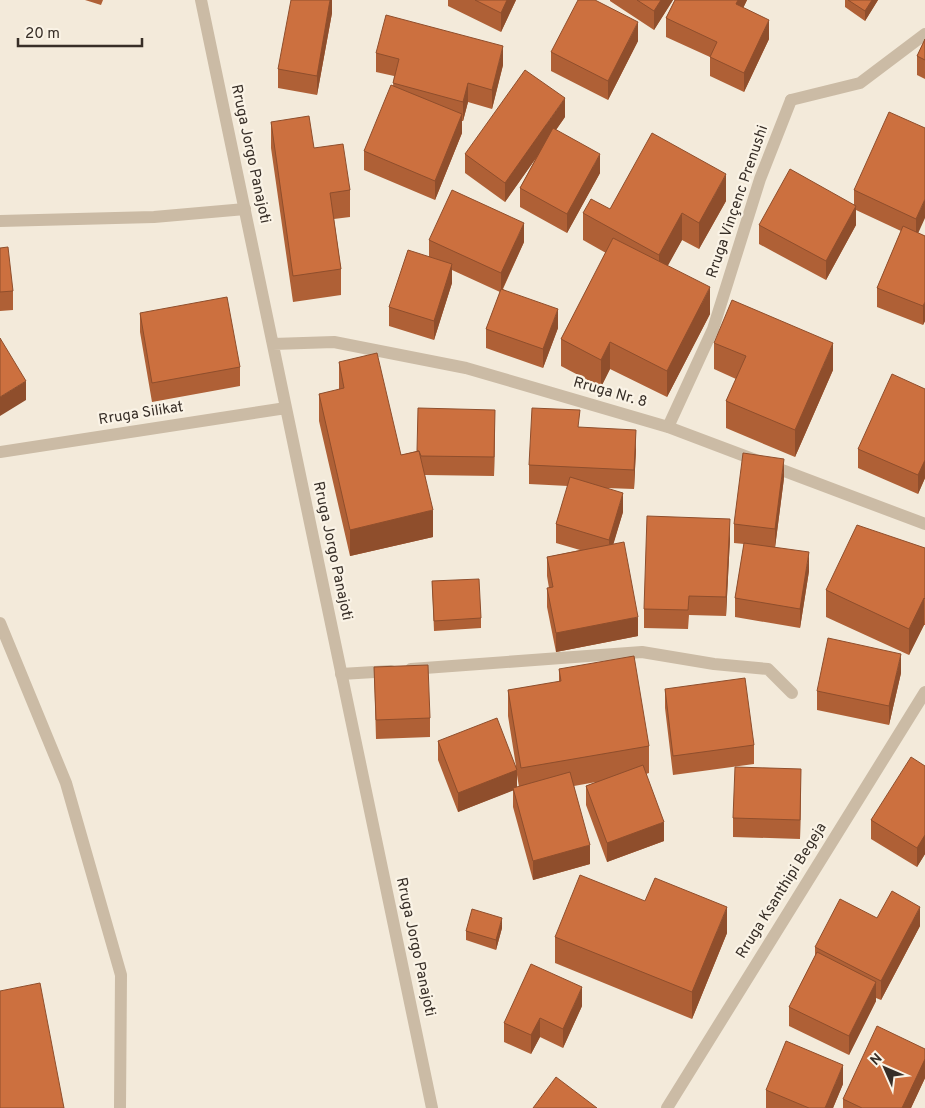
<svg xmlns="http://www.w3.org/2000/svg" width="925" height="1108" viewBox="0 0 925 1108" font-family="Overpass,sans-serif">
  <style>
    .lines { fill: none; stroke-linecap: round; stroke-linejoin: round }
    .lane { stroke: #cbbba5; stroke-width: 12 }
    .street { stroke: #cbbba5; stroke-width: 12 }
    .wall { fill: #af6036; fill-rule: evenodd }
    .shaded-wall { fill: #8f4e2c }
    .building { fill: #cc703f; stroke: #8f4e2c }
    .labels { text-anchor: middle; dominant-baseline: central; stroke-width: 4.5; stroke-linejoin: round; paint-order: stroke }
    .street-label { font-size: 15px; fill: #372e27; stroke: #faf3e6 }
  </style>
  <rect width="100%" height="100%" fill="#f3eada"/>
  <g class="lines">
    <path class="lane" d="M791 100 860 83 925 34
      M0 221 154 217 245 209
      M0 623 66 783 121 975 120 1108
      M411 669 642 652 714 664 768 669 792 693
      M341 674 391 671"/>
    <path class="street" d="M201 0 432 1108
      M273 344 334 342 466 368 668 427 925 524
      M668 427 713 329 760 179 791 100
      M0 452 286 408
      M667 1108 925 692"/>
  </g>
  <path class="wall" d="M85 0H103L101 5Z
    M332 0V13L317 95 278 88V69Z
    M448 0H516L501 32 448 6Z
    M610 0H673L654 30 610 1Z
    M675 0H747L743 8 769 39 744 92 710 76V57L666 37V18Z
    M845 0H878L865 21 845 7Z
    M925 39V79L917 75V56Z
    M638 41 608 100 551 71V52Z
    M376 53 503 65 492 109 468 102 463 121H462V133L435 200 364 170V151L393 86 394 76 376 72Z
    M565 117 556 130 600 173 567 233 520 207V188L536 158 505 202 465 173V154Z
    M271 122 314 148 350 190V217L334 219 341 269V295L293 302 271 148Z
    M925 128 918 233 925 236V321L923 325 877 307V288L901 231 856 210V225L826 280 759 244V225L854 205V190Z
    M726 201 699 249 682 240 667 266 710 314 667 397 610 369 601 387 561 366V339L606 253 583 240V213L610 209Z
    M429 240 524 242 503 289 558 328 543 368 486 348V329L500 292 452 270V283L434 340 389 326V307L429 257Z
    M0 248 13 291V310L0 311Z
    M140 313 240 367V386L152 402 140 332Z
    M714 343 833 370 795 457 726 428V401L736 379 714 369Z
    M339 362 401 455 417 451 495 429 494 476 425 475 433 537 350 556 319 421V394L339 390Z
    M925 389V478L918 494 858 468V449Z
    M580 427 636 449 634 489 606 488 623 512 613 544 638 636 556 652 547 607V588H549L547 576V557L580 550 556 543V524L568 486 529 484V465Z
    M784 478 775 547 809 571 800 628 735 617V598L744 544 734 543V524Z
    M730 538 726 616 689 615 688 629 644 628V609Z
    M925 548V625H924L909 655 826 617V590Z
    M432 581 481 618V628L434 631Z
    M374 667 430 718V737L376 739Z
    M559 669 649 746V773L646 774 664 841 607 862 586 805V786L596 782 574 786 590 864 533 880 513 807V790L458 812 438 760V741L516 766 508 716V690L559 682ZM517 775 519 787H517Z
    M901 673 889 725 817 710V691Z
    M665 689 754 745V764L673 775 665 708Z
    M925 766V854L917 867 871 839V820Z
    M801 788 800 839 733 837V818Z
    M877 918 920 926 881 1000 876 998V1001L849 1055 789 1026V1007L815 956V947Z
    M502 928 496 950 466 940V931Z
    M727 933 692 1019 555 963V937Z
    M582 1006 563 1048 540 1037 531 1054 504 1042V1023Z
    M925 1049V1078L911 1108H843V1099Z
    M843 1084 833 1108H766V1090Z"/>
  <path class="shaded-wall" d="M330 0H332V13L317 95V76Z
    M507 0H516L501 32V13Z
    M661 0H673L654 30V11Z
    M738 0H747L736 23V4Z
    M872 0H878L865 21V11Z
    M769 20V39L744 92V73Z
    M638 22V41L608 100V81Z
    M503 46V65L492 109V90Z
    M468 83V102L463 121V102Z
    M565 98V117L505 202V183Z
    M462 114V133L435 200V181Z
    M600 154V173L567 233V214Z
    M726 174V201L699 249V223Z
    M925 199V218L916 238V219Z
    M856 206V225L826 280V261Z
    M682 213V240L659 282V255Z
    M524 223V242L501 292V273Z
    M452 264V283L434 340V321Z
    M710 287V314L667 397V371Z
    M925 302V321L923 325V306Z
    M558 309V328L543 368V349Z
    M610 342V369L601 387V360Z
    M833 343V370L795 457V430Z
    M26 381V400L0 416V397Z
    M495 410V429L494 476V457Z
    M636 430V449L634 489V470Z
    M784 459V478L775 548V529Z
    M925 460V478L918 494V475Z
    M623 493V512L609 559V540Z
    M433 510V537L350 556V530Z
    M730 519V538L726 616V597Z
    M809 552V571L800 628V609Z
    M924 598V625L909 655V629Z
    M638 617V636L556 652V633Z
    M901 654V673L889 725V706Z
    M801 769V788L800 839V820Z
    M517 770V789L458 812V793Z
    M664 822V841L607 862V843Z
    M925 835V854L917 867V848Z
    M590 845V864L533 880V861Z
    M727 907V933L692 1019V992Z
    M920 907V926L881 1000V981Z
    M502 918V928L496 950V940Z
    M876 982V1001L849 1055V1036Z
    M582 987V1006L563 1048V1029Z
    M540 1018V1037L531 1054V1035Z
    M925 1059V1078L911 1108H902Z
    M843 1065V1084L833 1108H825Z"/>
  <path class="building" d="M291 0H330L317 76 278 69Z
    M475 0H507L501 13Z
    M578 0H595L638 22 608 81 551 52Z
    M637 0H661L654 11Z
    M675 0H738L736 4 769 20 744 73 710 57 717 42 666 18Z
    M848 0H872L865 11Z
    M386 15 503 46 492 90 468 83 463 102 393 83 399 59 376 53Z
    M925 39V60L917 56Z
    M525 70 565 98 505 183 465 154Z
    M391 85 462 114 435 181 364 151Z
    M889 112 925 128V199L916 219 854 190Z
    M309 116 314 148 343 144 350 190 330 193 341 269 293 276 271 122Z
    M553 128 600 154 567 214 520 188Z
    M652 133 726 174 699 223 682 213 659 255 583 213 591 199 610 209Z
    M790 169 856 206 826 261 759 225Z
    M452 190 524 223 501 273 429 240Z
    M903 226 925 236V302L923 306 877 288Z
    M613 238 710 287 667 371 610 342 601 360 561 339Z
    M8 247 13 291 0 292V248Z
    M408 250 452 264 434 321 389 307Z
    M501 289 558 309 543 349 486 329Z
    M227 297 240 367 152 383 140 313Z
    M732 300 833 343 795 430 726 401 746 356 714 343Z
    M0 338 26 381 0 397Z
    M377 353 401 455 419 451 433 510 350 530 319 394 344 388 339 362Z
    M892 374 925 389V460L918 475 858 449Z
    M418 408 495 410 494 457 421 456 419 451H417Z
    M532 408 580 410 578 427 636 430 634 470 529 465Z
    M743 453 784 459 775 529 734 524Z
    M570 477 623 493 609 540 556 524Z
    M647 516 730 519 726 597 689 596 688 610 644 609Z
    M857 525 925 548V599L924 598 909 629 826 590Z
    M624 542 638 617 556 633 547 588 553 587 547 557Z
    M744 543 809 552 800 609 735 598Z
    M479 579 481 618 434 621 432 581Z
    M828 638 901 654 889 706 817 691Z
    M634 656 649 746 521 768 508 690 561 681 559 669Z
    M428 665 430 718 376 720 374 667Z
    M745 678 754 745 673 756 665 689Z
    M497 718 517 770 458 793 438 741Z
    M911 757 925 766V835L917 848 871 820Z
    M643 765 664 822 607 843 586 786Z
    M735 767 801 769 800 820 733 818Z
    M570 772 590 845 533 861 513 788Z
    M580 875 645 901 655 878 727 907 692 992 555 937Z
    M892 891 920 907 881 981 815 947 840 899 877 918Z
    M472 909 502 918 496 940 466 931Z
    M817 952 876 982 849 1036 789 1007Z
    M531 964 582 987 563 1029 540 1018 531 1035 504 1023Z
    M40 983 64 1108H0V991Z
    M877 1026 925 1049V1059L902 1108H862L843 1099Z
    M786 1041 843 1065 825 1108H809L766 1090Z
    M556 1077 597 1108H533Z"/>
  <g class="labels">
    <g class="street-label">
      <text transform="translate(250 154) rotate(78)">Rruga Jorgo Panajoti</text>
      <text transform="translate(738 202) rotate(-71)">Rruga Vinçenc Prenushi</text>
      <text transform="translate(610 393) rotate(16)">Rruga Nr. 8</text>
      <text transform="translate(141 414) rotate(-9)">Rruga Silikat</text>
      <text transform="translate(332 551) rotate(78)">Rruga Jorgo Panajoti</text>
      <text transform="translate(782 891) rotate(-58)">Rruga Ksanthipi Begeja</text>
      <text transform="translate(415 947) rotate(78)">Rruga Jorgo Panajoti</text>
    </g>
  </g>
  <g transform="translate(885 1068) rotate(315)" stroke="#faf3e6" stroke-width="4" paint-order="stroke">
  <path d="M0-4L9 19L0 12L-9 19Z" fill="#372e27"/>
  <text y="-8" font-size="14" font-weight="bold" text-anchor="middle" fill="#372e27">N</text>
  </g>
  <path d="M18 38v8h124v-8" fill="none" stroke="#372e27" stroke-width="2.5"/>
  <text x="25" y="38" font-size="15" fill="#372e27" stroke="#faf3e6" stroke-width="4" paint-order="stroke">20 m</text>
</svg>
